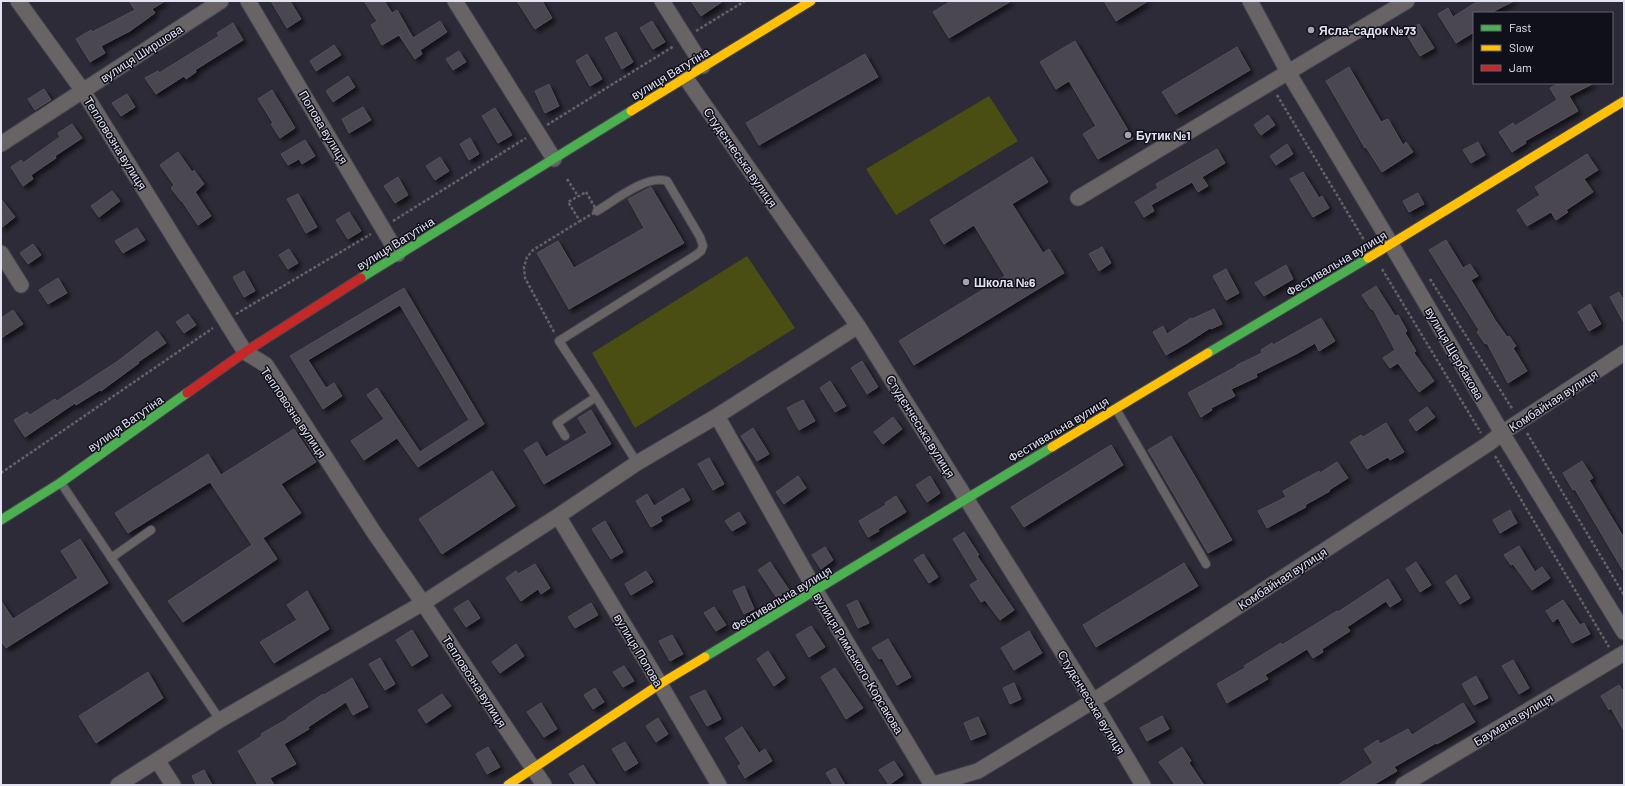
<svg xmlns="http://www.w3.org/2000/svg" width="1625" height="786" viewBox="0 0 1625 786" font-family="Barlow,sans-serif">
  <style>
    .green { fill: #4b4e12 }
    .building { fill: #4b4651; stroke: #56505a; filter: url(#shadow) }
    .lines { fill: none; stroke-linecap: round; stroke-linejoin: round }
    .lane-casing { stroke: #464650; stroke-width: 10 }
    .street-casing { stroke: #464650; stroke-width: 17 }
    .fast-casing { stroke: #464650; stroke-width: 11 }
    .slow-casing { stroke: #464650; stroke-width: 11 }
    .jam-casing { stroke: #464650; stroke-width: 11 }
    .path { stroke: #656266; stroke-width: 2.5; stroke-dasharray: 3 2; stroke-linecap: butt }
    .lane { stroke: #686466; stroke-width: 8 }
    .street { stroke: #686466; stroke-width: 15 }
    .fast { stroke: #4caf50; stroke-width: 9 }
    .slow { stroke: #ffc107; stroke-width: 9 }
    .jam { stroke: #c62828; stroke-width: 9 }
    .poi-dot { fill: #a3a3b1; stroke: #10101a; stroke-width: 1.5 }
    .labels { text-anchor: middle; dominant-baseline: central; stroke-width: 3; stroke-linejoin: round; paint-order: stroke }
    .poi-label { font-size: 12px; font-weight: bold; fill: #e3e3f3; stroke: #10101a; text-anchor: start }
    .street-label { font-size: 12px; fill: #e3e3f3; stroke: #10101a }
  </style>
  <defs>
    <filter id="shadow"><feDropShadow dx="3.5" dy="3.5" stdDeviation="2" flood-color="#0009"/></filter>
  </defs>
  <rect width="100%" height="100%" fill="#2c2b37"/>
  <path class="green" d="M989 96 1018 141 896 215 866 169Z
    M747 256 795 328 635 428 592 353Z"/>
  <path class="building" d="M129 1H165L152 9 155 13 130 31 101 46 105 53 90 62 76 39 91 30 92 32 135 10Z
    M271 1H290L301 19 287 28Z
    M364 1H384L392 13 397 10 413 38 440 21 447 32 420 50 422 54 415 59 399 35 382 45 371 25 377 21Z
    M517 1H542L552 18 535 29Z
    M691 1H723L701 16Z
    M951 1H1011L949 38 933 12Z
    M1104 1H1148L1116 21Z
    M1478 1H1514L1490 13H1474V32L1456 43 1438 14 1448 8 1453 17Z
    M652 21 665 42 653 49 640 28Z
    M233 23 243 40 195 70 196 72 186 79 184 76 156 94 145 78 158 71 159 73 219 36 217 33Z
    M1419 24 1434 48 1420 56 1405 32Z
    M616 32 633 62 622 69 605 38Z
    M1075 41 1133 139 1098 159 1083 134 1096 126 1069 81 1056 89 1040 62Z
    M334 45 341 55 316 71 310 61Z
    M1237 47 1250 70 1176 114 1162 92Z
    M459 51 466 62 453 70 446 59Z
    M587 54 602 79 590 86 576 61Z
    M865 54 878 77 759 145 746 123Z
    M1349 67 1381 122 1388 119 1403 145 1406 142 1413 152 1382 172 1366 147 1365 148 1326 81Z
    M348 76 355 87 333 102 326 91Z
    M1559 83H1594L1569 96 1578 111 1525 141 1526 143 1512 152 1499 132 1513 123 1515 126 1557 100 1550 88Z
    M549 84 559 106 545 113 535 91Z
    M44 89 51 100 35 110 28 99Z
    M272 90 295 128 280 138 271 124 273 123 258 99Z
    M127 94 135 107 121 116 112 103Z
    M363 107 371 120 349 133 342 119Z
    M495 108 512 135 498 143 482 116Z
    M1268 115 1275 125 1261 135 1254 125Z
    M72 124 82 138 55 156 56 158 31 175 33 179 23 186 11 167 21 160 23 163 60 137 58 133Z
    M470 138 479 154 469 160 460 144Z
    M305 140 315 156 302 164 299 159 288 165 281 154Z
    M1478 142 1485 155 1471 163 1463 150Z
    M1287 144 1293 154 1276 165 1270 156Z
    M1217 149 1225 163 1202 177 1208 186 1198 192 1192 182 1151 205 1154 211 1144 217 1135 202 1158 188 1156 184Z
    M178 152 192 172 194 170 204 184 195 192 211 216 198 225 182 201H181L171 188 174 185 160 165Z
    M1587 154 1598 170 1584 179 1593 192 1566 210 1568 212 1556 220 1551 212 1527 226 1517 210 1540 195 1535 187Z
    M440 157 449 171 435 180 426 166Z
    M1032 157 1048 182 1012 204 1043 253 1049 249 1064 273 914 365 899 341 1005 276 974 225 944 244 930 220Z
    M1303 172 1319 198 1322 196 1329 208 1313 217 1290 179Z
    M398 177 408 195 395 203 384 186Z
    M651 187 684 243 569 309 537 253 558 241 574 268 644 228 628 199Z
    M112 191 120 201 99 217 91 206Z
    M1418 193 1424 204 1409 212 1403 201Z
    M298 194 317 227 306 233 287 199Z
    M1 199 15 217 1 228Z
    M349 212 361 231 348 239 336 220Z
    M137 228 145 240 123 253 115 241Z
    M1446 240 1463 268 1470 264 1478 276 1471 280 1495 320 1507 337 1509 336 1516 346 1513 348 1527 371 1508 383 1487 343 1485 344 1477 332 1479 330 1429 250Z
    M33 244 41 255 28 264 20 253Z
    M1102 247 1111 263 1099 271 1089 254Z
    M289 249 298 263 288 269 279 255Z
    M1286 265 1293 279 1264 296 1255 283Z
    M1226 269 1239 293 1226 300 1213 276Z
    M244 271 255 291 244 297 233 277Z
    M58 278 67 293 48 304 39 290Z
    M1376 286 1395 316 1398 315 1407 331 1405 333 1416 351 1414 353 1434 381 1419 392 1398 363 1390 368 1383 358 1395 350 1373 309H1371L1362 295Z
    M404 288 484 424 418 467 397 438 364 460 351 441 384 419 367 395 377 388 420 452 469 420 400 305 308 360 326 388 334 383 342 396 323 409 290 356Z
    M1619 292 1624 301V323L1610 297Z
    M1590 304 1601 324 1589 331 1578 312Z
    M1214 309 1222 324 1211 329 1210 328 1187 343 1166 355 1153 332 1163 326 1167 334 1191 318 1192 319Z
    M13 310 23 324 1 338V318Z
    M188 314 196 325 184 333 176 322Z
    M1321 318 1335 341 1319 351 1315 343 1298 353 1256 374 1257 377 1231 389 1235 396 1211 408 1212 410 1201 417 1188 393 1237 366V365L1262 353 1261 350 1272 343 1273 345Z
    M157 331 166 343 138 362 139 363 101 391 100 390 76 405 75 403 25 437 14 420 27 412 30 415 55 399 57 401 118 361Z
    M862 361 878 387 867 394 851 368Z
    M830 381 846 406 835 412 820 388Z
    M803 400 815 421 799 430 787 408Z
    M1427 407 1435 417 1416 431 1409 420Z
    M591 410 611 444 544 484 524 450 537 442 546 457 587 433 578 418Z
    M893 417 902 429 883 444 874 432Z
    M1386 423 1404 452 1390 460 1388 457 1367 469 1350 442 1361 435 1363 437Z
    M753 428 769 454 757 461 741 436Z
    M294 429 316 462 281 484 301 513 263 538 277 559 183 622 168 601 252 545 210 482 128 533 115 513 208 454 221 475Z
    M1171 436 1232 540 1208 553 1148 450Z
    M1111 445 1123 465 1024 527 1011 507Z
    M709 458 724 484 713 490 698 464Z
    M1582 461 1593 478 1589 480 1624 538V572L1575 489 1573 490 1563 473Z
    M1337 462 1348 478 1329 490 1330 491 1305 505 1306 507 1267 528 1258 511 1286 497 1283 491 1319 471 1320 473Z
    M492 471 515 506 442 554 419 519Z
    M798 476 806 488 784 504 776 492Z
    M930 476 940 493 927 502 916 485Z
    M683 488 690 500 660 517 662 521 651 527 636 501 647 494 654 506Z
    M896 496 906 512 878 529 879 531 868 537 859 521 886 505 885 503Z
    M1510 510 1517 523 1500 533 1493 520Z
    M739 512 746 523 732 531 725 521Z
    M605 521 623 552 611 559 592 529Z
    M964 532 979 555 977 556 1014 610 1000 620 985 600 981 602 970 585 978 580 953 539Z
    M80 539 108 583 6 648 1 641V601L13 619 78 578 61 551Z
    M1519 546 1535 572 1542 567 1550 578 1532 590 1513 564 1511 565 1504 555Z
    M825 547 833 560 821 569 812 555Z
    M923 554 938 577 929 583 914 560Z
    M770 562 789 590 777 598 758 570Z
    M1416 562 1431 585 1420 592 1406 569Z
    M1184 563 1198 586 1096 647 1083 625Z
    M535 564 550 588 541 594 538 589 521 601 506 578 516 571 518 574Z
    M646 571 653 582 631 595 625 584Z
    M1456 575 1470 598 1460 604 1446 582Z
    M1388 579 1401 600 1390 607 1386 601 1347 627 1350 631 1322 649 1323 652 1313 658 1307 649 1265 675 1268 679 1227 703 1217 684 1245 668 1244 666 1281 643 1282 645 1337 611 1338 612Z
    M744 586 754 609 744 614 733 591Z
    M307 591 329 629 274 663 260 642 297 620 287 605Z
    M468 600 480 618 466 627 454 609Z
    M857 600 869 623 858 628 847 605Z
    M1563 600 1580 625 1584 623 1590 634 1572 643 1558 618 1553 622 1546 611Z
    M591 603 598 615 575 628 568 617Z
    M714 607 726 625 716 631 704 613Z
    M811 626 825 647 809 657 796 635Z
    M412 630 428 656 412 666 396 640Z
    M1029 631 1042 653 1014 670 1001 648Z
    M672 635 683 654 670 661 659 641Z
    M888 639 911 677 897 685 882 658 879 659 872 648Z
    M516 644 524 656 500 673 492 662Z
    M768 651 785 678 774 686 757 659Z
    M380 658 395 684 385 690 369 664Z
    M1513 660 1529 688 1519 694 1502 666Z
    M624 666 634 681 623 687 613 672Z
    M835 668 863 708 846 719 821 677Z
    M148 672 163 698 96 743 79 716Z
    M1476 676 1488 698 1474 705 1462 684Z
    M352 678 368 707 353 715 346 702 308 727 309 729 284 744 296 764 270 778 274 785H258L238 751 262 736 261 734 287 719V718L323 694 324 695Z
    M1014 683 1021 699 1010 704 1003 688Z
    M1619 685 1624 692V731L1611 708 1609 710 1601 696Z
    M595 688 604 702 593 709 584 695Z
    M705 690 721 719 707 726 690 697Z
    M442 694 451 706 426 723 418 710Z
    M541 703 557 729 544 737 527 712Z
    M1463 703 1475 722 1437 744 1436 743 1394 767 1397 771 1373 785H1338L1373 763 1364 749 1378 740 1380 744 1408 729 1412 735Z
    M1162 716 1169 729 1147 741 1140 728Z
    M978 717 986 734 971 740 964 723Z
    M658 718 668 734 656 742 646 726Z
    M742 727 759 753 765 749 772 761 745 778 738 766 741 764 725 738Z
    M625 742 638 763 625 771 612 749Z
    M488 747 500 767 487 774 476 754Z
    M1182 747 1191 761 1189 763 1204 785H1175L1159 762Z
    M894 761 903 775 889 785 879 770Z
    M583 765 596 785H576L569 774Z
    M835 768 845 785H833L826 773Z
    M204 770 212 785H196L192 776Z"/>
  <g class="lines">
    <defs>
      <path id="lane" d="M596 397 637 463
        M1116 409 1206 564
        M565 436 557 423 596 397 559 341 696 255 701 251 703 246 700 237 667 181C647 174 614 201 597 211
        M61 483 220 720
        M111 558 151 530"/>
      <path id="street" d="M18 1 83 91 245 352 266 365 373 531 423 603 544 785
        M248 1 398 254
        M455 1 554 159
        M662 1 703 66
        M1250 1 1288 72 1391 244 1502 433 1624 632
        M685 77 858 326 1093 701 1143 785
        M1 144 221 1
        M1078 198 1407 1
        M1 253 21 285
        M717 416 816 591 932 785
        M558 516 660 684 719 785
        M157 760 173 785
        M118 785 220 720 423 603 558 516 637 463 717 416 858 326
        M931 785 978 771 1093 701 1488 444 1502 433 1624 353
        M1403 785 1624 653"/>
      <path id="fast" d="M361 278 631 111
        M1208 353 1368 258
        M1 520 60 483 187 393
        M705 657 1052 447"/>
      <path id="slow" d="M631 111 811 1
        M1368 258 1624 101
        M1052 447 1208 353
        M508 785 660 684 705 657"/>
      <path id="jam" d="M187 393 245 352 361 278"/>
    </defs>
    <use href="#lane" class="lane-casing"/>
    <use href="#street" class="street-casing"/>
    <use href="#fast" class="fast-casing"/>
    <use href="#slow" class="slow-casing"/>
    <use href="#jam" class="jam-casing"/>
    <path class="path" d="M696 31 745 1
      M1277 95 1364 240
      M547 125 674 46
      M567 179 578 196
      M586 192 597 211 580 221 568 202Z
      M393 221 526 138
      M1382 269 1481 433
      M1430 279 1513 410
      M236 314 371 234
      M554 332 525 278 524 267 527 257 533 250 580 221
      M1527 433 1624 595
      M1495 456 1609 647
      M1 473 213 328"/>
    <use href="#lane" class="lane"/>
    <use href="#street" class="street"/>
    <use href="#fast" class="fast"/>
    <use href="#slow" class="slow"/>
    <use href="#jam" class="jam"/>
  </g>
  <g class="poi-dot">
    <circle cx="1311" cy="30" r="4"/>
    <circle cx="1128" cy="135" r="4"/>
    <circle cx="966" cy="282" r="4"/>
  </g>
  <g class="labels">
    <g class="poi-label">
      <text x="1319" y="30">Ясла-садок №73</text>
      <text x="1136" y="135">Бутик №1</text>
      <text x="974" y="282">Школа №6</text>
    </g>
    <g class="street-label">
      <text transform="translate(141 53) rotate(-33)">вулиця Ширшова</text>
      <text transform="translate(670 73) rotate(-31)">вулиця Ватутіна</text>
      <text transform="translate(324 127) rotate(59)">Попова вулиця</text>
      <text transform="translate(116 143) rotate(58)">Тепловозна вулиця</text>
      <text transform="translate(741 157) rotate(55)">Студєнчеська вулиця</text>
      <text transform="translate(395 243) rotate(-32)">вулиця Ватутіна</text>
      <text transform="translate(1336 263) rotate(-31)">Фестивальна вулиця</text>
      <text transform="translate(1455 353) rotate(60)">вулиця Щербакова</text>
      <text transform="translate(1553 400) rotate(-33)">Комбайная вулиця</text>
      <text transform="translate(294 412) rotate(56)">Тепловозна вулиця</text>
      <text transform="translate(125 423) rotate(-35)">вулиця Ватутіна</text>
      <text transform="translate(921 426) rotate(58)">Студєнчеська вулиця</text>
      <text transform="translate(1058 429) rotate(-31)">Фестивальна вулиця</text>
      <text transform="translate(1282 578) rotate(-33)">Комбайная вулиця</text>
      <text transform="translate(781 598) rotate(-31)">Фестивальна вулиця</text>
      <text transform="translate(639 650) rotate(59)">вулиця Попова</text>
      <text transform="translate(859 663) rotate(59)">вулиця Римського-Корсакова</text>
      <text transform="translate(475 681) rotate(57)">Тепловозна вулиця</text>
      <text transform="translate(1092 702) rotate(59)">Студєнчеська вулиця</text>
      <text transform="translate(1513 719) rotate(-31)">Баумана вулиця</text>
    </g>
  </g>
  <rect width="1625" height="786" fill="none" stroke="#e3e3f3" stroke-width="4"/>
  <rect x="1473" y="12" width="140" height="72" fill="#10101a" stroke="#646471"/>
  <rect x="1481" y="25" width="20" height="6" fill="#4caf50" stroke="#646471"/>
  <text x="1509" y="32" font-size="12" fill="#e3e3f3">Fast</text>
  <rect x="1481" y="45" width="20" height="6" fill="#ffc107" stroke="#646471"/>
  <text x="1509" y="52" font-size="12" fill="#e3e3f3">Slow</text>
  <rect x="1481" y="65" width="20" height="6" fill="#c62828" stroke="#646471"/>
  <text x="1509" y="72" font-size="12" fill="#e3e3f3">Jam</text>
</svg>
